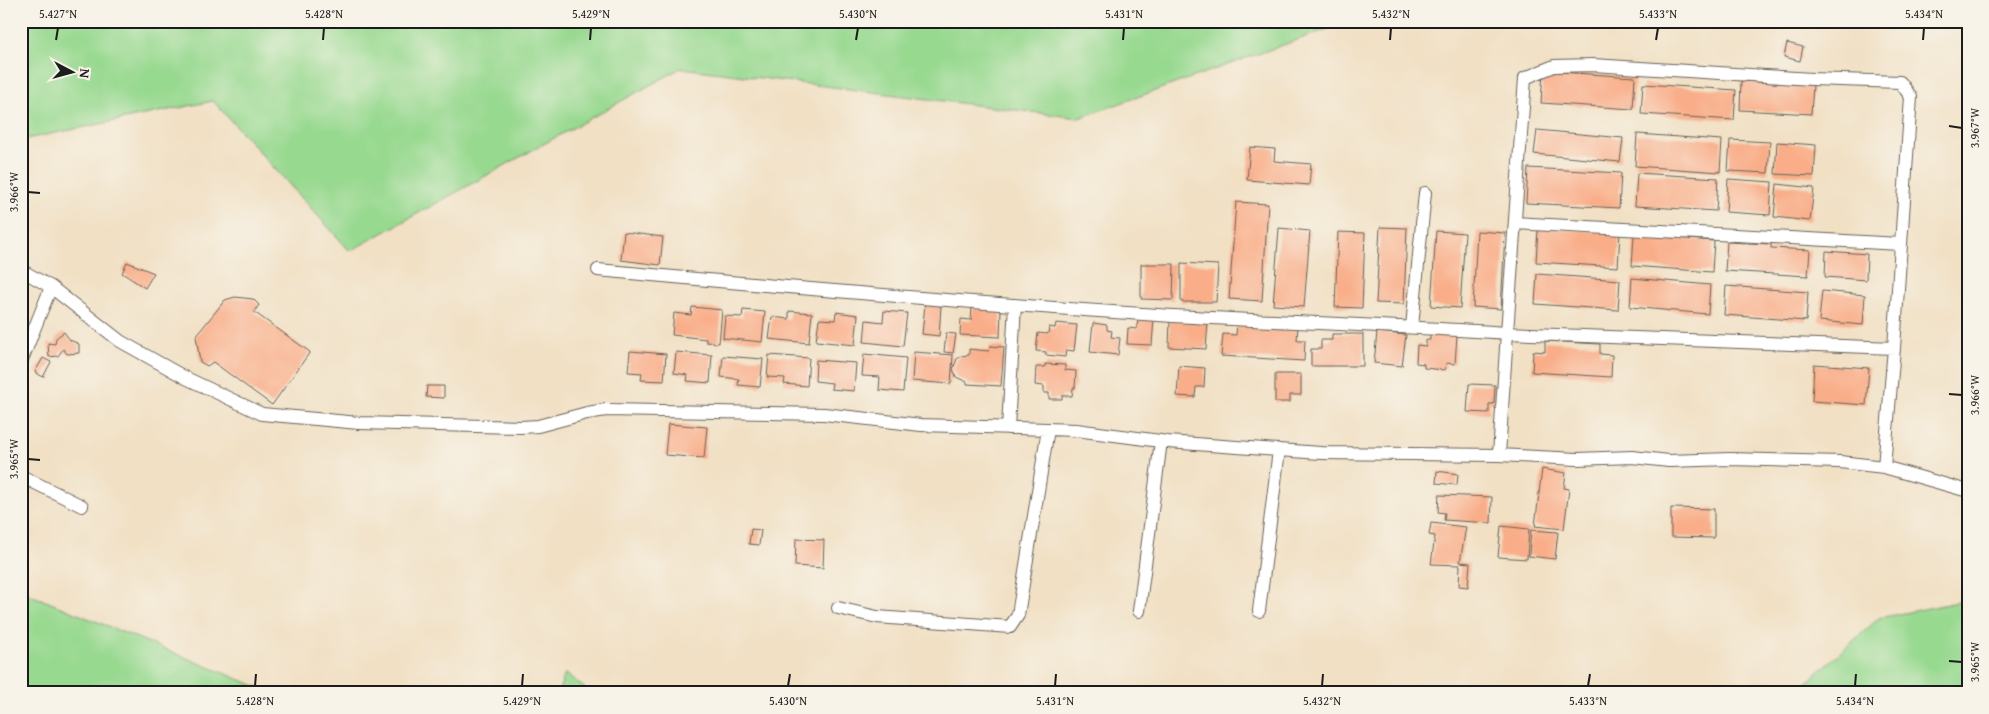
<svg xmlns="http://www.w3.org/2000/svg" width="1989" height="714" viewBox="0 0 1989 714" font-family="'Gentium Book Plus',serif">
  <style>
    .green { fill: #98d990; stroke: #5a7a56 }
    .building { fill: #f9ae89 }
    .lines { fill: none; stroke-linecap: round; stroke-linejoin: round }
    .minor-casing { stroke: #676157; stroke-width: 14 }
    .minor { stroke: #fff; stroke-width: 12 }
    .ticks { fill: none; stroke: #1c1c1c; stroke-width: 2 }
    .neatline { fill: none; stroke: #1c1c1c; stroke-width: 2 }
    .ticks-label { font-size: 12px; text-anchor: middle; fill: #1c1c1c }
  </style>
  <rect width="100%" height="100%" fill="#f7f3e8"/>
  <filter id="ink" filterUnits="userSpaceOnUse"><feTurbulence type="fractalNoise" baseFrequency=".02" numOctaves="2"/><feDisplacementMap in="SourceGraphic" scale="10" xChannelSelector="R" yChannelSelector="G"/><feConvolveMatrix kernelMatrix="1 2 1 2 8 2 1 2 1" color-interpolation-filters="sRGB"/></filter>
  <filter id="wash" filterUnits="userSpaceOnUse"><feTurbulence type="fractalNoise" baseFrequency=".0096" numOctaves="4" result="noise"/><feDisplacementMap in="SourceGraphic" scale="20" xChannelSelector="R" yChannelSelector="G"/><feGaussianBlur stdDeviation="1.12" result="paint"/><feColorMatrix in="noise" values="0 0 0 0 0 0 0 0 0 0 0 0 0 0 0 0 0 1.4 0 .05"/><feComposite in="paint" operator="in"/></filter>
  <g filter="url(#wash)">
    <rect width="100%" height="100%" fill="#f1e0c4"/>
    <path class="green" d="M21 21H1350L1079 118 681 68 350 251 213 101 21 140Z
      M21 591 273 693H21Z
      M1968 600V693H1795L1879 618Z
      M565 673 591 693H558Z"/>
    <g id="blocks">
      <path class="building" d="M1787 43 1803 47 1800 61 1784 57Z
        M1543 71 1635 77 1633 109 1541 103Z
        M1741 81 1813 85 1811 114 1740 110Z
        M1643 84 1736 90 1734 120 1641 114Z
        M1537 130 1623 138 1620 162 1534 154Z
        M1637 134 1722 140 1720 172 1635 166Z
        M1730 140 1770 142 1768 173 1728 171Z
        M1777 142 1816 145 1814 176 1775 174Z
        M1250 147 1275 149 1274 161 1311 164 1309 185 1247 180Z
        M1528 168 1621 173 1619 208 1526 203Z
        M1637 173 1718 178 1716 211 1635 206Z
        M1728 179 1772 182 1770 215 1726 212Z
        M1777 184 1814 188 1810 221 1774 217Z
        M1236 202 1268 204 1262 301 1229 299Z
        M1380 227 1407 228 1404 304 1376 303Z
        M1279 228 1310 231 1304 307 1273 305Z
        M1538 228 1620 233 1618 267 1536 262Z
        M1436 231 1465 233 1460 308 1431 306Z
        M1477 231 1505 233 1501 309 1473 307Z
        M624 232 663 237 660 265 621 260Z
        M1338 232 1365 233 1362 308 1335 307Z
        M1634 235 1714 241 1712 272 1632 266Z
        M1727 242 1771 244V248L1810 250 1808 276 1725 271Z
        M1826 251 1867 254 1866 280 1825 277Z
        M127 262 154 273 145 288 122 273Z
        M1181 263 1218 265 1216 302H1181Z
        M1141 264H1174L1173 300 1141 299Z
        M1537 274 1620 280 1618 310 1535 304Z
        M1632 278 1710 285 1708 314 1630 307Z
        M1726 286 1808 292 1806 321 1724 315Z
        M1822 291 1865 295 1863 325 1819 321Z
        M235 297 253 299 259 305 254 312 310 352 272 405 213 362 207 366 200 362 196 336 225 300Z
        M925 304 941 306 939 336 922 334Z
        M692 307 722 310 719 343 706 342V339L672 335 674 313 691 315Z
        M972 308 1001 310 1000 337 960 335 961 319 971 320Z
        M743 310 765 312 762 342 723 338 725 316 742 317Z
        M789 311 812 313 809 343 769 339 772 317 789 319Z
        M884 311 907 313 903 346 864 342 866 320 883 322Z
        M836 312 858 315 855 345 816 341 819 319 835 320Z
        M1138 317 1154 318 1152 345 1127 344 1128 328 1137 329Z
        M1170 320 1208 322 1206 349 1169 347Z
        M1056 323 1077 325 1074 351 1066 350 1065 357 1046 355V352L1036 351 1038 333 1048 334 1049 327 1055 328Z
        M1093 323 1107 325V330L1112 331 1111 337 1120 338 1118 355 1090 352Z
        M1237 323 1298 327 1297 340H1305L1304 361 1221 356 1223 334 1236 335Z
        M64 332 70 340 79 344V353L67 354 63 349 58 356 49 357 48 343 55 344 56 338Z
        M1377 332 1406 335 1402 366 1374 363Z
        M946 333 956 334 953 353 944 352Z
        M1430 333 1457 335 1455 364 1446 363 1445 370 1424 368V364L1416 363 1417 345 1426 346V340H1430Z
        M1332 334H1363V366H1311V349H1321V340H1332Z
        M1545 341 1600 344V354L1612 355 1611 377 1532 372 1533 351 1545 352Z
        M990 346 1004 347 1001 386 967 384V382L956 377 953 369 957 359 961 356 969 355V349L989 351Z
        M630 351 666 354 664 381 641 380 642 373 628 372Z
        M676 352 712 355 710 383 687 381 688 375 674 373Z
        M914 352 953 355 951 384 912 381Z
        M864 354 906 358 903 392 879 390 880 377 862 376Z
        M769 355 809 358 807 386 784 384 785 378 767 377Z
        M723 356 763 359 760 387 738 385 739 379 721 377Z
        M43 358 51 362 43 377 35 372Z
        M816 360 856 363 854 391 831 389 832 383 815 381Z
        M1045 364 1065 365V370L1076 371 1075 388H1073L1072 396H1062V399H1049V393H1044V386L1035 385 1036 367H1045Z
        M1814 364 1869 368 1866 405 1812 401Z
        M1179 366 1205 368 1204 387H1196L1195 397 1177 396Z
        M1275 374H1301V395H1290V402H1275Z
        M1469 384 1495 385 1494 404H1489V413L1467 412Z
        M427 386H444V398L426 397Z
        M668 424 707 427 704 458 665 455Z
        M1542 469 1566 473 1564 488 1569 489 1564 529 1535 526Z
        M1437 471 1458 474 1457 485 1436 483Z
        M1439 495 1492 497 1491 523 1444 520 1445 513 1438 512Z
        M1671 508 1714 509V538L1671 537Z
        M1431 523 1466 527 1460 562 1470 563 1468 587 1459 586 1460 565 1431 564 1435 536 1429 535Z
        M1501 526 1529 529 1527 559 1498 557Z
        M751 529 761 530 759 545 749 544Z
        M1531 530 1558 532 1555 559 1529 556Z
        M796 539 824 540 823 568 795 566Z"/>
    </g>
  </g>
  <g filter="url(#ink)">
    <use href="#blocks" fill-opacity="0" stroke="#676157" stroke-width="1"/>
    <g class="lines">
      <defs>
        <path id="minor" d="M1515 223 1900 244
          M21 270 51 287 120 341 186 378 262 414 359 423 521 427 538 426 587 413 606 410 824 414 921 425 1076 430 1168 442 1321 453 1499 455
          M598 270C790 288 981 304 1173 316 1284 322 1396 326 1507 333L1499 455 1577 459 1632 457 1669 461 1730 459 1840 462 1884 467 1968 491
          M1412 327 1425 193
          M21 362 51 287
          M1008 428 1015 305
          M1884 467 1894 348 1911 97 1900 82 1812 79 1593 65 1554 66 1525 78 1507 333 1894 348
          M21 476 82 506
          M838 608 877 617 1010 627 1018 615 1048 429
          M1139 611 1161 441
          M1259 611 1279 450"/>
      </defs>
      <use href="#minor" class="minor-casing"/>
      <use href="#minor" class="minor"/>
    </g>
  </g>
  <path class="ticks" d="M56 40 58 28M323 40 324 28M590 40 591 28M856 40 858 28M1123 40 1124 28M1390 40 1391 28M1656 40 1658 28M1923 40 1924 28M1949 126 1962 128M28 192 40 193M1949 394 1962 395M28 459 40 460M1949 661 1962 662M255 686 256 674M522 686 523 674M788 686 790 674M1055 686 1056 674M1322 686 1323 674M1588 686 1590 674M1855 686 1856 674"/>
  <rect width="1989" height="714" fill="none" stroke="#f7f3e8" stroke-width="55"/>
  <g transform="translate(72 72) rotate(96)" stroke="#f7f3e8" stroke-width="4" paint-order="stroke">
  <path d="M0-4L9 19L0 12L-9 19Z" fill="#1c1c1c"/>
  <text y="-8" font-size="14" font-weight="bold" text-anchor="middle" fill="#1c1c1c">N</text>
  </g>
  <rect x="28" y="28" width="1934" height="658" class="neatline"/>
  <g class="ticks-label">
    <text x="58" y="18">5.427°N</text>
    <text x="324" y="18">5.428°N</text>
    <text x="591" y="18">5.429°N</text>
    <text x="858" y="18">5.430°N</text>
    <text x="1124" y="18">5.431°N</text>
    <text x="1391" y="18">5.432°N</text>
    <text x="1658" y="18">5.433°N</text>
    <text x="1924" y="18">5.434°N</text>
    <text transform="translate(1975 128) rotate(-90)" y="4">3.967°W</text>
    <text transform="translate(14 192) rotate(-90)" y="4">3.966°W</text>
    <text transform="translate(1975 395) rotate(-90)" y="4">3.966°W</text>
    <text transform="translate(14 459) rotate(-90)" y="4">3.965°W</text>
    <text transform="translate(1975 662) rotate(-90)" y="4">3.965°W</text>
    <text x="255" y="705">5.428°N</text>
    <text x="522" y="705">5.429°N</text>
    <text x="788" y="705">5.430°N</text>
    <text x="1055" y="705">5.431°N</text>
    <text x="1322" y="705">5.432°N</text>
    <text x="1588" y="705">5.433°N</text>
    <text x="1855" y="705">5.434°N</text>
  </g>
</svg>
